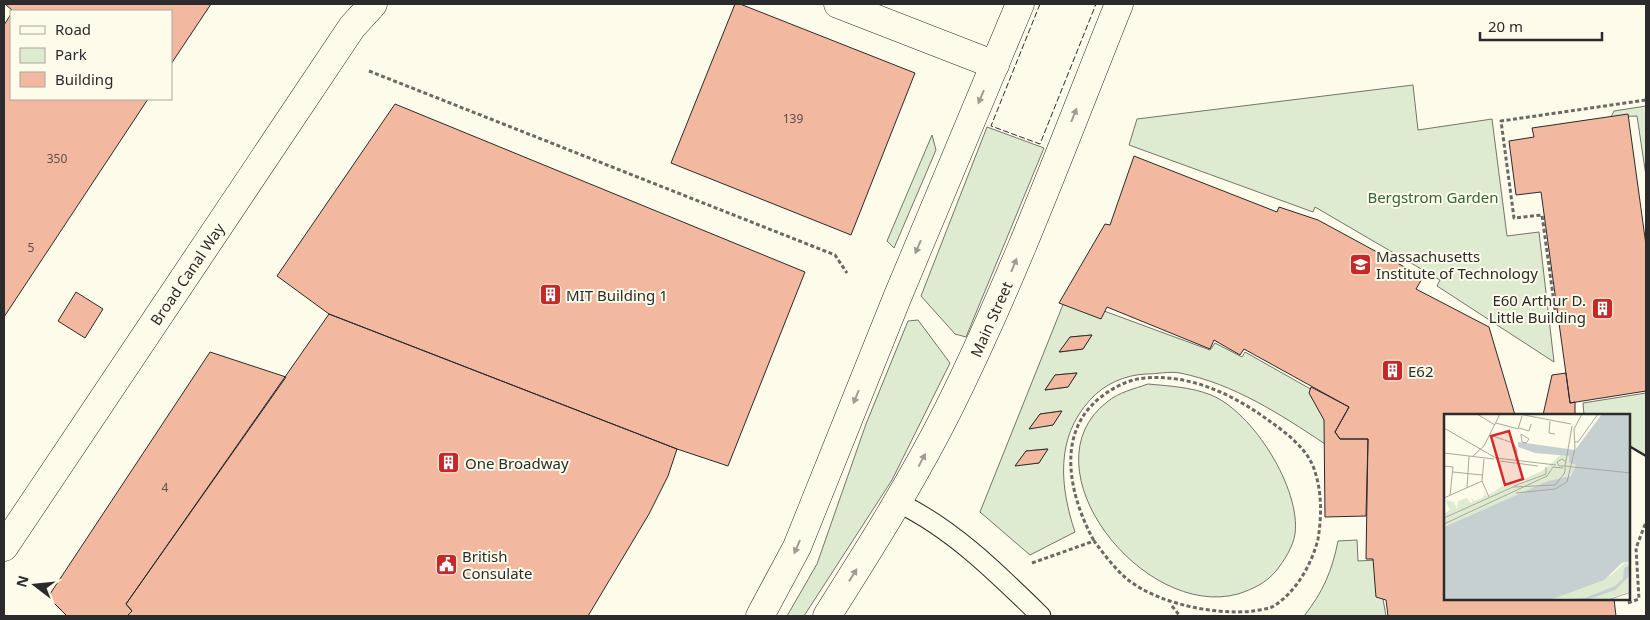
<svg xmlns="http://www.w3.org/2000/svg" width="1650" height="620" viewBox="0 0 1650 620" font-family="'Noto Sans',sans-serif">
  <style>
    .green { fill: #deebd1; stroke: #74746e; fill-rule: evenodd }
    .building { fill: #f2b8a0; stroke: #2b2b2b }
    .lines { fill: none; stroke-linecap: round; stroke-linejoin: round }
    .service-casing { stroke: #2b2b2b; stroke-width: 21 }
    .minor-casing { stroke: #2b2b2b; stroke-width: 29 }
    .primary-casing { stroke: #2b2b2b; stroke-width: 29 }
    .path { stroke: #6a6964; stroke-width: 3; stroke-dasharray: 4 2.5; stroke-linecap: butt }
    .service { stroke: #fdfbea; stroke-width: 19 }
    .minor { stroke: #fdfbea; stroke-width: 28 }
    .primary { stroke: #fdfbea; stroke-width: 28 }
    .fence { stroke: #2b2b2b; stroke-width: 1; stroke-dasharray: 6 2.5; stroke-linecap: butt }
    .wall { stroke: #2b2b2b; stroke-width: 2.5 }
    .oneway { fill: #9e9d94 }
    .labels { text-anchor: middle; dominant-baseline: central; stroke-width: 4; stroke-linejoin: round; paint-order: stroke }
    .number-label { font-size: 12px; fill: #5d4e48 }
    .park-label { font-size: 15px; fill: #34623c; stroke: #fdfbea }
    .poi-label { font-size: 15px; fill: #2b2b2b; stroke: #fdfbea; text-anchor: start }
    .street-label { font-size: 15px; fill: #2b2b2b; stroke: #fdfbea }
    .inset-road { fill: none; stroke: #a9a89e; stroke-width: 1 }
    .view { fill: #d62828; fill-opacity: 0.15; stroke: #d62828; stroke-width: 2.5 }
    .inset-edge { fill: none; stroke: #2b2b2b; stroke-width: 2.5 }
  </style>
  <rect width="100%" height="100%" fill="#fdfbea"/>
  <path class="green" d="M1413 85 1418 130 1492 119 1507 236 1539 232 1554 362 1437 286 1440 280 1315 207 1313 212 1129 145 1137 119Z
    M1646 106V176L1637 116 1611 117 1614 111Z
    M987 127 1044 148 966 337 955 334 921 296Z
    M932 135 936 150 894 248 887 241Z
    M1066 297 1210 350 1215 343 1242 357 1245 352 1337 404 1325 444C1280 414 1234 384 1180 373 1170 371 1157 374 1146 374 1125 375 1104 384 1090 400 1055 438 1060 487 1075 532L1030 555 980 512ZM1092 335 1083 349 1060 352 1070 337ZM1077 373 1068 387 1045 390 1055 375ZM1061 411 1053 425 1030 428 1040 414ZM1047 449 1039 463 1016 465 1026 451Z
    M918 320 950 363 892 480 804 616H787L817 564 866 424 908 321Z
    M1148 384C1169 386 1191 387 1211 395 1253 412 1301 489 1295 534 1293 547 1284 561 1276 571 1266 583 1253 589 1238 594 1143 620 1023 467 1107 402 1119 392 1134 389 1148 384Z
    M1646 393V456L1629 446V415H1584L1583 403Z
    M1357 540 1358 561 1376 560 1386 616H1304C1323 592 1332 571 1338 541Z"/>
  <path class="building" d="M5 4H211L171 64V11H13Z
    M735 4H740L915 73 851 235 671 163Z
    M11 14V99H148L4 317V25Z
    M395 104 805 272 728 466 677 449 329 314 277 276Z
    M1628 114 1646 245V391L1570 403 1541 192 1516 195 1509 141 1534 137 1532 128Z
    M1134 156 1277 212 1279 207 1318 220 1423 277 1416 289 1489 327 1515 415H1445V599H1614L1616 616H1388L1386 600 1376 597 1373 559H1366L1368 439H1340L1335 432 1349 407 1244 349 1240 355 1214 340 1210 349 1107 307 1101 319 1059 303 1105 224 1110 225Z
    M76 292 103 309 85 338 58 321Z
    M329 314 677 449 668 476 649 514 588 616H127L132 611 126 604Z
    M1092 335 1083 349 1059 352 1070 337Z
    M210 352 286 377 126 604 132 611 127 616H67L48 597Z
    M1077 373 1068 387 1045 390 1055 375Z
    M1566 373 1570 403 1575 402V415H1543L1552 375Z
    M1311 387 1349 407 1335 432 1340 439H1368L1366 516 1325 517 1324 420 1309 393Z
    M1062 411 1053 425 1029 429 1040 414Z
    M1048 449 1039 463 1015 466 1026 451Z"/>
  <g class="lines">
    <defs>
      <path id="service" d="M899 503C953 529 998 574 1041 616"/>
      <path id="minor" d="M838 4 995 65
        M4 547 352 27 373 4"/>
      <path id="primary" d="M760 616 797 547 897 298 1020 4
        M827 616C870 548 913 480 949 408 1014 277 1065 139 1119 4"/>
    </defs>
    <use href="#service" class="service-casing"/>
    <use href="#minor" class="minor-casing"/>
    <use href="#primary" class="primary-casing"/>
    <path class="path" d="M369 71 835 255 847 273
      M1555 310 1542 215 1514 218 1501 121 1646 100
      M1032 563 1094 541C1104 554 1114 568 1127 579 1160 606 1232 620 1272 607 1295 594 1312 564 1318 539 1322 515 1322 489 1313 466 1305 447 1284 431 1268 420 1234 395 1190 374 1146 378 1129 379 1114 387 1101 397 1054 433 1070 497 1094 541
      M1628 603 1639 599 1636 548 1646 522
      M1172 606 1180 616"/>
    <use href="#service" class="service"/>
    <use href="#minor" class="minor"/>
    <use href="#primary" class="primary"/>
    <path class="fence" d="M1040 4 991 126 1040 144 1096 4"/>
    <path class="wall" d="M1629 446 1646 456"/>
  </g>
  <defs><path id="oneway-solid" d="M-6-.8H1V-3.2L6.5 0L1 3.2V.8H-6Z" transform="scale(1.25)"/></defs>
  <g class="oneway">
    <use href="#oneway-solid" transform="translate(981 97) rotate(113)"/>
    <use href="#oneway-solid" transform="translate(1074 115) rotate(-68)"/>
    <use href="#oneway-solid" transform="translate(918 247) rotate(113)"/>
    <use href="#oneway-solid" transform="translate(1014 265) rotate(-68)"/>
    <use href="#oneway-solid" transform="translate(856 397) rotate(112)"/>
    <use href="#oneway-solid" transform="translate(922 460) rotate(-62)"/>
    <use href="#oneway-solid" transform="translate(797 547) rotate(114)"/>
    <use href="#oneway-solid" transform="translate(853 575) rotate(-58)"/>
  </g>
  <defs>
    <symbol id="university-square" viewBox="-11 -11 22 22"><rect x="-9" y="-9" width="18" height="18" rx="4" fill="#c62828" stroke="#fdfbea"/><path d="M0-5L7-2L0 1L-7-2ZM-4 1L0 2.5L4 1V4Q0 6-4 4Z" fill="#fff"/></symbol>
    <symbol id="building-square" viewBox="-11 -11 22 22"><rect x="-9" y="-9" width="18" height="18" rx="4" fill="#c62828" stroke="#fdfbea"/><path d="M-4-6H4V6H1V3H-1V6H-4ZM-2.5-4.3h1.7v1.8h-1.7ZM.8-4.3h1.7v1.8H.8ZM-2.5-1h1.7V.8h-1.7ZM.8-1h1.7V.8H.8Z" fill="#fff"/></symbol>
    <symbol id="civic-square" viewBox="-11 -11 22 22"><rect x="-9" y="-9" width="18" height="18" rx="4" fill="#c62828" stroke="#fdfbea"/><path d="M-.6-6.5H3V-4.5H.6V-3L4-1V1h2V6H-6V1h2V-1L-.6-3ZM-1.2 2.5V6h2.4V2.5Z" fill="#fff"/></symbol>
  </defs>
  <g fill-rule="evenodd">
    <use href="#university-square" x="1348" y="252" width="25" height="25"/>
    <use href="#building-square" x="538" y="282" width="25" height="25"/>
    <use href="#building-square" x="1590" y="296" width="25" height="25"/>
    <use href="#building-square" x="1380" y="358" width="25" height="25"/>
    <use href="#building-square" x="436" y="450" width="25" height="25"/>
    <use href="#civic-square" x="434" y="552" width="25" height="25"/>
  </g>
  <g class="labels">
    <g class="number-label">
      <text x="793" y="118">139</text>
      <text x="57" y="158">350</text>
      <text x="31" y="247">5</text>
      <text x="165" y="487">4</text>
    </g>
    <g class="park-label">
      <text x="1433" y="197">Bergstrom Garden</text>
    </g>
    <g class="poi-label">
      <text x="1376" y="256">Massachusetts<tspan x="1376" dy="17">Institute of Technology</tspan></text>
      <text x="566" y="295">MIT Building 1</text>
      <text x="1586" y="300" text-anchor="end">E60 Arthur D.<tspan x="1586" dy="17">Little Building</tspan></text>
      <text x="1408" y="371">E62</text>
      <text x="465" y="463">One Broadway</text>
      <text x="462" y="556">British<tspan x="462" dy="17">Consulate</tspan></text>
    </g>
    <g class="street-label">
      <text transform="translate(187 274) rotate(-56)">Broad Canal Way</text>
      <text transform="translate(991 319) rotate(-66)">Main Street</text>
    </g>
  </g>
  <g transform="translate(1444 414)">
    <rect width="186" height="186" fill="#fdfbea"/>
    <path d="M117 41 125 42V49L132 51 128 62 105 67 0 113V100L6 96 1 86 10 88 13 95 14 87 23 84 26 89 29 88 26 82 30 87 38 84 41 81 39 76 43 82 66 67 68 70 98 57ZM186 108V177L162 186H106L167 161 182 148 181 125Z" fill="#deebd1"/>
    <path d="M158 0H186V147L178 149 160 166 106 186H0V113L104 67 127 62 132 51 125 49V42L91 39 74 33V28L131 36ZM186 151 184 163 171 176 143 186H121L141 184 171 172 179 165 180 154Z" fill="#c7d0d0"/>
    <path class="inset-road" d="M33 0 51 11M75 0 127 10M106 7 105 19 111 20M52 9 74 15 78 2M0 14 52 44 112 51M75 14 85 17 87 10M77 20 85 25 82 29 78 28ZM46 21 69 29 73 36 72 47M130 28H134L154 0M0 39 50 45M29 42 40 32 56 0M40 45 38 67 45 83M56 47 94 52M122 47 128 12M0 52 9 53 6 81M9 58 38 61M70 72 102 60V53M23 74 25 42M72 79 111 75 123 68 131 34 130 15 138 0M0 84 38 67M0 104 69 73 111 71 120 60 121 57V51L122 47H121L118 45 113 48 115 52H123L129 53 187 59M0 110 103 62 109 53 119 54M164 186 187 178"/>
    <path class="view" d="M65 17 79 65 61 71 47 22Z"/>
    <rect width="186" height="186" class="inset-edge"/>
  </g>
  <rect width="1650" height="620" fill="none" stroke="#2b2b2b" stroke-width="10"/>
  <rect x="10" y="10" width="162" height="90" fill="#fdfbea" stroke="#a9a89e"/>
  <rect x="20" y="26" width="25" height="8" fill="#fdfbea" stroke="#a9a89e"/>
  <text x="55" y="35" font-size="15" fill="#2b2b2b">Road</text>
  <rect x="20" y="48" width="25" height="15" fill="#deebd1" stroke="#a9a89e"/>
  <text x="55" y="60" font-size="15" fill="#2b2b2b">Park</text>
  <rect x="20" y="72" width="25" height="15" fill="#f2b8a0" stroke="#a9a89e"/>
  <text x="55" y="85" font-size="15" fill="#2b2b2b">Building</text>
  <g transform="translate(35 585) rotate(286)" stroke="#fdfbea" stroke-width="4" paint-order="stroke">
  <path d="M0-4L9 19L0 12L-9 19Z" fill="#2b2b2b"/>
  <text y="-8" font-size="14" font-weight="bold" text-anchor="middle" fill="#2b2b2b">N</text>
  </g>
  <path d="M1480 32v8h122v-8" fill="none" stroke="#2b2b2b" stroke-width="2.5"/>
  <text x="1488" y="32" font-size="15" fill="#2b2b2b" stroke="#fdfbea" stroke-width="4" paint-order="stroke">20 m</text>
</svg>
